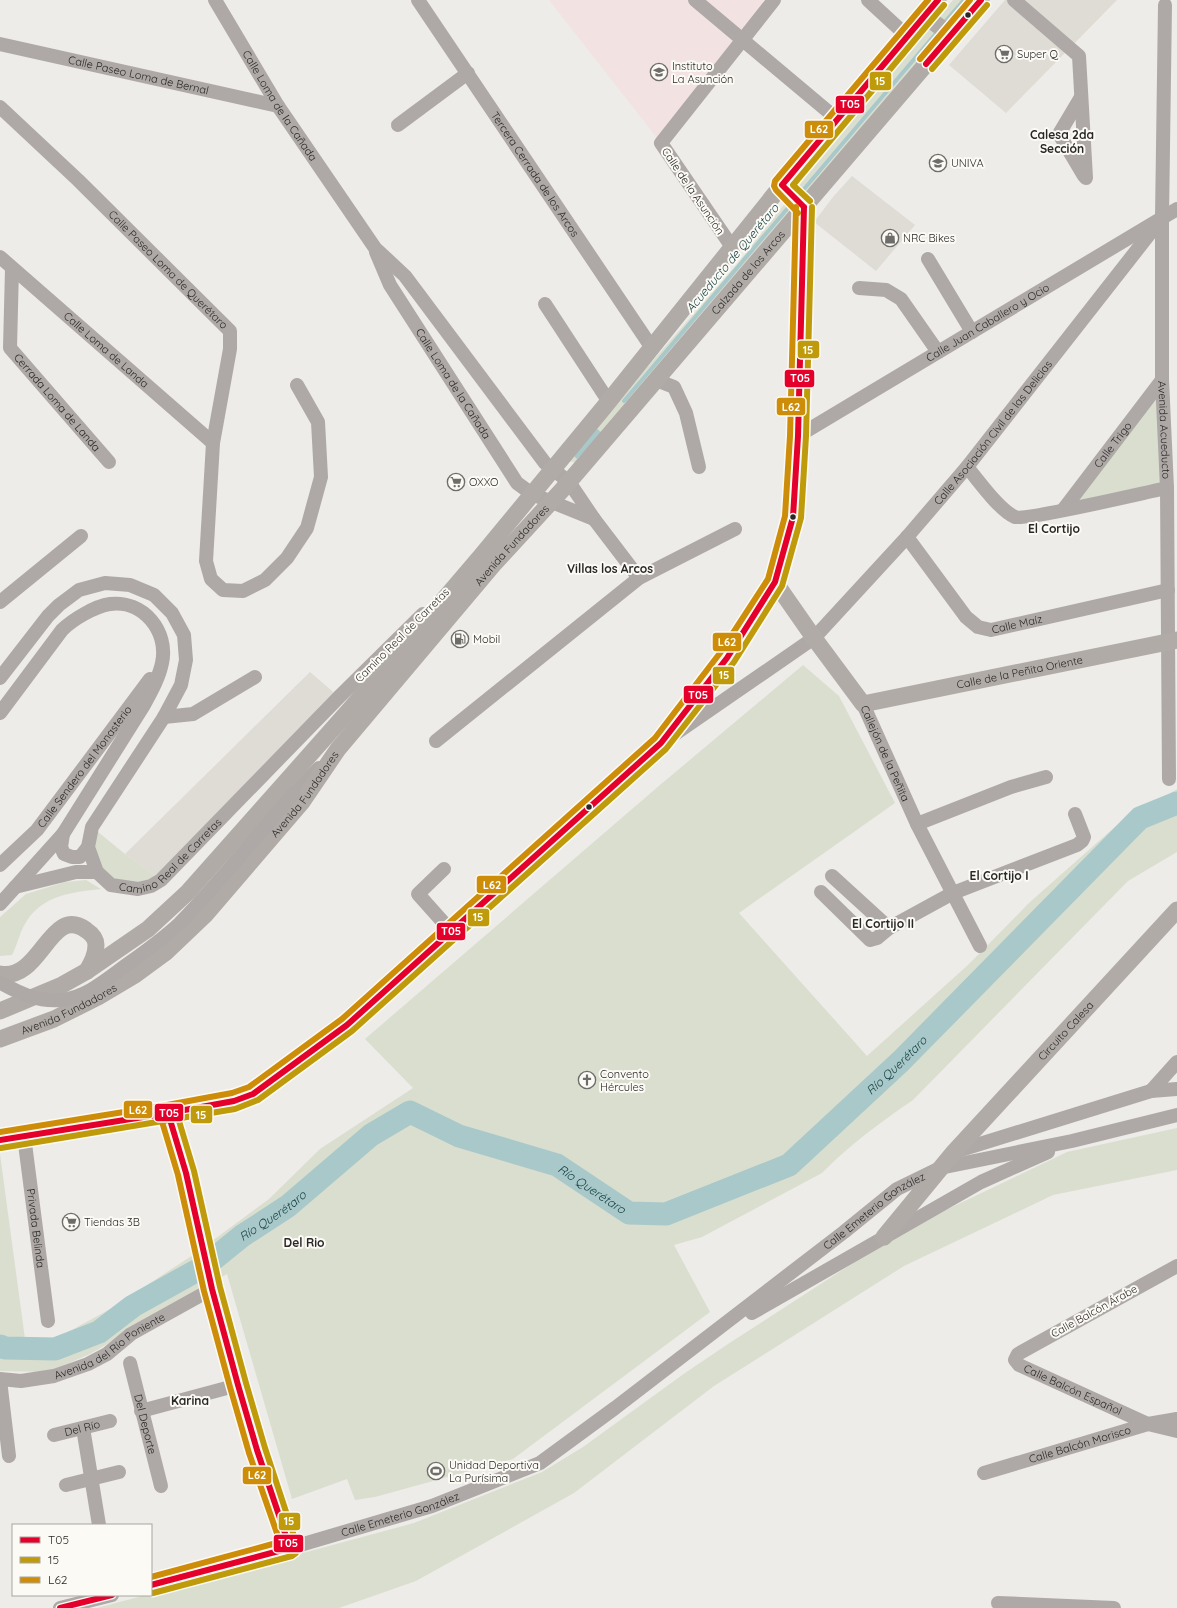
<svg xmlns="http://www.w3.org/2000/svg" width="1177" height="1608" viewBox="0 0 1177 1608" font-family="Quicksand,sans-serif">
  <style>
    .built { fill: #dedcd4 }
    .education { fill: #f2e3e2 }
    .green { fill: #dadecf }
    .water { fill: #a9c8c9 }
    .lines { fill: none; stroke-linecap: round; stroke-linejoin: round }
    .stream { stroke: #a9c8c9; stroke-width: 4 }
    .river { stroke: #a9c8c9; stroke-width: 23 }
    .minor { stroke: #aea9a7; stroke-width: 14 }
    .major { stroke: #b1aba8; stroke-width: 17 }
    .minor-bridge { stroke: #aea9a7; stroke-width: 14 }
    .bus-1-casing { stroke: #fcfaf5; stroke-width: 9 }
    .bus-2-casing { stroke: #fcfaf5; stroke-width: 9 }
    .bus-3-casing { stroke: #fcfaf5; stroke-width: 9 }
    .bus-1 { stroke: #e4002b; stroke-width: 6 }
    .bus-2 { stroke: #bf9b0b; stroke-width: 6 }
    .bus-3 { stroke: #ce8d08; stroke-width: 6 }
    .bus-dot { fill: #292826; stroke: #fcfaf5; stroke-width: 1.5 }
    .labels { text-anchor: middle; dominant-baseline: central; stroke-width: 4; stroke-linejoin: round; paint-order: stroke }
    .poi-label { font-size: 11px; fill: #292826; stroke: #fcfaf5; text-anchor: start }
    .street-label { font-size: 11px; fill: #292826; stroke: #fcfaf5 }
    .neighbourhood-label { font-size: 12px; font-weight: bold; fill: #292826; stroke: #fcfaf5 }
    .water-label { font-size: 12px; font-style: italic; fill: #174244; stroke: #fcfaf5 }
    .line-badge { stroke: #fcfaf5; stroke-width: 1.5 }
    .badge-label { font-size: 11px; text-anchor: middle; font-weight: bold; fill: #fff }
  </style>
  <rect width="100%" height="100%" fill="#edece8"/>
  <path class="built" d="M1005 0H1117L1006 113 949 65Z
    M852 176 915 225 876 271 814 222 833 197Z
    M310 672 339 697 161 880 125 854Z"/>
  <path class="education" d="M549 0H764L661 143Z"/>
  <path class="green" d="M953 0H981L579 464 566 460 738 263 873 92Z
    M1162 380 1167 488 1063 510Z
    M803 665 839 696 895 803 739 913 867 1056 969 964 1030 902 1117 825 1177 789V852L1128 881 913 1100C881 1122 849 1145 822 1173L702 1237 674 1245 710 1312 513 1459 375 1497 355 1500 347 1479 292 1499 227 1274 90 1354 48 1372 0 1371V1154L25 1339 57 1338 112 1308 196 1253 269 1199 320 1149 413 1088 365 1039 660 785Z
    M92 827 125 854 161 880 138 889 97 872Z
    M86 880 101 889C67 893 36 896 21 932 18 940 16 947 12 955L0 956V917L26 894 65 882Z
    M1177 1128V1170L1053 1195 904 1266 714 1386 574 1493 416 1581 339 1608H97L146 1595H151V1594L414 1523 542 1472 583 1447 685 1373 728 1344 904 1230 1067 1152Z"/>
  <path class="water" d="M596 428 602 433 577 459 574 456Z"/>
  <g class="lines">
    <path class="stream" d="M943 24 964 0
      M799 195 938 31
      M624 401 793 202"/>
    <path class="river" id="s1" d="M0 1346 5 1348 55 1349 99 1332 133 1306 205 1266 242 1236 288 1206 371 1135 410 1112 459 1136 557 1165 629 1213 666 1214 789 1165 901 1061 1140 818 1177 803"/>
    <g class="minor">
      <path id="s2" d="M215 0 278 106 375 248 405 276 545 463 569 482 594 519 639 578"/>
      <path id="s3" d="M418 0 652 348"/>
      <path d="M695 0 837 119"/>
      <path d="M868 0 907 36"/>
      <path d="M1014 0 1079 56 1086 178"/>
      <path id="s4" d="M1165 5 1162 218V380L1167 488 1169 779"/>
      <path id="s5" d="M0 44 278 106"/>
      <path d="M1081 97 1059 134 1084 176"/>
      <path id="s6" d="M0 107 78 180 230 331V349L213 443 206 561 211 579 223 590 243 591 265 580 287 558 307 528 321 477 318 422 297 385"/>
      <path d="M398 125 468 73"/>
      <path d="M732 247 661 143 774 0"/>
      <path id="s7" d="M376 252 390 285 517 483 532 494 594 519"/>
      <path id="s8" d="M0 257 213 443"/>
      <path d="M928 259 972 332"/>
      <path id="s9" d="M12 269 10 348 109 462"/>
      <path d="M859 288 886 290 901 299 938 352"/>
      <path d="M545 304 609 402"/>
      <path d="M656 380 674 387 686 413 699 467"/>
      <path id="s10" d="M798 436 1177 209"/>
      <path d="M967 467C979 481 999 510 1015 517 1024 521 1147 492 1167 488"/>
      <path id="s11" d="M1063 510 1162 380"/>
      <path id="s12" d="M907 537 966 617 978 627 991 630 1168 590"/>
      <path d="M0 602 81 536"/>
      <path id="s13" d="M0 678 48 616 59 605 79 590 105 583 130 585 154 595 172 613 184 635 186 660 181 685 164 717 92 827 88 847 97 872 111 885 138 889 151 886 161 880 339 697 423 614"/>
      <path id="s14" d="M863 704 917 824 980 946"/>
      <path d="M0 713 62 630C72 620 95 606 110 604 143 600 169 631 162 663 159 678 151 692 144 705L63 834 0 904"/>
      <path d="M164 717 193 714 255 677"/>
      <path id="s15" d="M672 736 814 638 907 537 967 467 1162 218"/>
      <path d="M436 741 639 578 735 529"/>
      <path d="M294 793 319 768"/>
      <path d="M917 824 1011 787 1046 777"/>
      <path d="M63 834 61 847 64 854 72 857H80L88 847"/>
      <path id="s16" d="M0 865 37 830 150 679"/>
      <path d="M444 869 418 894 451 931"/>
      <path d="M832 876 889 928"/>
      <path d="M15 887 76 872H97"/>
      <path d="M821 892 870 940 877 938 889 928 953 893 1077 845 1082 841 1084 837 1075 814"/>
      <path d="M1151 1091 1177 1062"/>
      <path d="M168 1113 186 1173 212 1289 238 1385 257 1450 290 1548"/>
      <path id="s17" d="M24 1136 48 1321"/>
      <path d="M0 1140 168 1113 234 1101 253 1094 347 1025 661 743 727 658 775 582"/>
      <path d="M954 1152 1151 1091 1177 1089"/>
      <path id="s18" d="M1177 1266 1018 1354 1015 1360 1019 1365 1148 1424 1177 1431"/>
      <path d="M752 1313 981 1182 1048 1152"/>
      <path id="s19" d="M130 1363 161 1486"/>
      <path id="s20" d="M0 1379 21 1381 54 1376 88 1364 107 1354 131 1334 212 1289"/>
      <path d="M0 1380 9 1456"/>
      <path d="M141 1411 238 1385"/>
      <path d="M83 1428 99 1525"/>
      <path id="s21" d="M54 1435 110 1421"/>
      <path id="s22" d="M984 1473 1148 1424 1177 1419"/>
      <path d="M66 1485 119 1472"/>
      <path id="s23" d="M151 1585 290 1548 432 1506 540 1463 615 1408 844 1232 897 1189 940 1168 1072 1141 1177 1115"/>
      <path d="M998 1603 1114 1608"/>
      <path d="M60 1608 112 1595"/>
    </g>
    <g class="major">
      <path d="M925 16 951 35"/>
      <path d="M782 185 804 207"/>
      <path id="s24" d="M804 207 798 436 793 517 775 582 814 638 863 704 1177 640"/>
      <path d="M0 974C41 982 50 904 86 930 92 934 96 938 96 945 96 955 92 962 87 971"/>
      <path d="M0 1011 62 985 87 971 148 929 188 892 353 706 481 556 605 406 782 185 938 0"/>
      <path id="s25" d="M0 1039 54 1019 98 997 135 975 165 953 206 914 302 802 338 749 493 565 562 490 981 0"/>
      <path id="s26" d="M884 1237 954 1152 1177 910"/>
    </g>
    <path class="minor-bridge" d="M1 983C21 994 38 1002 61 1000 85 998 106 980 125 966 143 953 163 939 180 923 220 882 256 837 294 793"/>
    <defs>
      <path id="bus-1" d="M926 64 981 0
        M804 207 782 185 938 0
        M0 1140 168 1113 234 1101 253 1094 347 1025 661 743 727 658 775 582 793 517 798 436 804 207
        M151 1585 290 1548 257 1450 238 1385 212 1289 186 1173 168 1113
        M60 1608 112 1595"/>
      <path id="bus-2" d="M932 69 987 5
        M810 201 793 185 944 5
        M1 1148 235 1109 258 1100 352 1031 666 749 734 662 782 586 801 518 806 436 812 207
        M153 1593 292 1556 296 1553 298 1548 265 1448 246 1383 220 1287 194 1171 176 1111"/>
      <path id="bus-3" d="M920 59 970 0
        M798 213 776 190 774 186 775 181 928 0
        M0 1132 167 1105 232 1093 249 1087 342 1019 655 738 720 653 768 579 785 516 790 436 796 207
        M151 1577 280 1542 249 1453 230 1387 204 1291 178 1175 160 1115"/>
    </defs>
    <use href="#bus-1" class="bus-1-casing"/>
    <use href="#bus-2" class="bus-2-casing"/>
    <use href="#bus-3" class="bus-3-casing"/>
    <use href="#bus-1" class="bus-1"/>
    <use href="#bus-2" class="bus-2"/>
    <use href="#bus-3" class="bus-3"/>
  </g>
  <defs>
    <symbol id="supermarket-ring" viewBox="-11 -11 22 22"><circle r="9.5" fill="#fcfaf5" stroke="#6e6d6a" stroke-width="1.5"/><path d="M-6-5.5h2.5l.6 2H6L4.5 2H-2.5L-4.4-4H-6ZM-1.5 3.2a1.3 1.3 0 1 0 .1 0ZM3 3.2a1.3 1.3 0 1 0 .1 0Z" fill="#6e6d6a"/></symbol>
    <symbol id="school-ring" viewBox="-11 -11 22 22"><circle r="9.5" fill="#fcfaf5" stroke="#6e6d6a" stroke-width="1.5"/><path d="M0-5L7-2L0 1L-7-2ZM-4 1L0 2.5L4 1V4Q0 6-4 4Z" fill="#6e6d6a"/></symbol>
    <symbol id="university-ring" viewBox="-11 -11 22 22"><circle r="9.5" fill="#fcfaf5" stroke="#6e6d6a" stroke-width="1.5"/><path d="M0-5L7-2L0 1L-7-2ZM-4 1L0 2.5L4 1V4Q0 6-4 4Z" fill="#6e6d6a"/></symbol>
    <symbol id="shop-ring" viewBox="-11 -11 22 22"><circle r="9.5" fill="#fcfaf5" stroke="#6e6d6a" stroke-width="1.5"/><path d="M-5-2.5h2.3a2.7 3.5 0 0 1 5.4 0H5L5.5 6h-11ZM-1.5-2.5h3a1.5 2.3 0 0 0-3 0Z" fill="#6e6d6a"/></symbol>
    <symbol id="fuel-ring" viewBox="-11 -11 22 22"><circle r="9.5" fill="#fcfaf5" stroke="#6e6d6a" stroke-width="1.5"/><path d="M-5.5-6h7V0h2V4h1.3V-2.5L3-4.5l.8-.8L6-3V5H2.5V1h-1V6h-7ZM-4.2-4.7v3.2H.2V-4.7Z" fill="#6e6d6a"/></symbol>
    <symbol id="church-ring" viewBox="-11 -11 22 22"><circle r="9.5" fill="#fcfaf5" stroke="#6e6d6a" stroke-width="1.5"/><path d="M-1.2-6h2.4v3.5h3.3v2.4h-3.3V6h-2.4V-.1h-3.3v-2.4h3.3Z" fill="#6e6d6a"/></symbol>
    <symbol id="stadium-ring" viewBox="-11 -11 22 22"><circle r="9.5" fill="#fcfaf5" stroke="#6e6d6a" stroke-width="1.5"/><path d="M0-5a6.5 5 0 1 0 0 10a6.5 5 0 1 0 0-10ZM-3.5-1.8h7v3.6h-7Z" fill="#6e6d6a"/></symbol>
  </defs>
  <g fill-rule="evenodd">
    <use href="#supermarket-ring" x="994" y="44" width="20" height="20"/>
    <use href="#school-ring" x="649" y="62" width="20" height="20"/>
    <use href="#university-ring" x="928" y="153" width="20" height="20"/>
    <use href="#shop-ring" x="880" y="228" width="20" height="20"/>
    <use href="#supermarket-ring" x="446" y="472" width="20" height="20"/>
    <use href="#fuel-ring" x="450" y="629" width="20" height="20"/>
    <use href="#church-ring" x="577" y="1070" width="20" height="20"/>
    <use href="#supermarket-ring" x="61" y="1212" width="20" height="20"/>
    <use href="#stadium-ring" x="426" y="1461" width="20" height="20"/>
  </g>
  <g class="bus-dot">
    <circle cx="968" cy="15" r="3.5"/>
    <circle cx="793" cy="517" r="3.5"/>
    <circle cx="589" cy="807" r="3.5"/>
  </g>
  <g class="labels">
    <g class="poi-label">
      <text x="1017" y="54">Super Q</text>
      <text x="672" y="66">Instituto<tspan x="672" dy="13">La Asunción</tspan></text>
      <text x="951" y="163">UNIVA</text>
      <text x="903" y="238">NRC Bikes</text>
      <text x="469" y="482">OXXO</text>
      <text x="473" y="639">Mobil</text>
      <text x="600" y="1074">Convento<tspan x="600" dy="13">Hércules</tspan></text>
      <text x="84" y="1222">Tiendas 3B</text>
      <text x="449" y="1465">Unidad Deportiva<tspan x="449" dy="13">La Purísima</tspan></text>
    </g>
    <g class="street-label">
      <text stroke="none"><textPath href="#s5" startOffset="142">Calle Paseo Loma de Bernal</textPath></text>
      <text stroke="none"><textPath href="#s2" startOffset="124">Calle Loma de la Cañada</textPath></text>
      <text stroke="none"><textPath href="#s3" startOffset="210">Tercera Cerrada de los Arcos</textPath></text>
      <text transform="translate(693 191) rotate(56)">Calle de la Asunción</text>
      <text stroke="none"><textPath href="#s6" startOffset="234">Calle Paseo Loma de Querétaro</textPath></text>
      <text stroke="none"><textPath href="#s25" startOffset="1084">Calzada de los Arcos</textPath></text>
      <text stroke="none"><textPath href="#s10" startOffset="221">Calle Juan Caballero y Ocio</textPath></text>
      <text stroke="none"><textPath href="#s8" startOffset="141">Calle Loma de Landa</textPath></text>
      <text stroke="none"><textPath href="#s7" startOffset="153">Calle Loma de la Cañada</textPath></text>
      <text stroke="none"><textPath href="#s9" startOffset="151">Cerrada Loma de Landa</textPath></text>
      <text stroke="none"><textPath href="#s4" startOffset="425">Avenida Acueducto</textPath></text>
      <text stroke="none"><textPath href="#s15" startOffset="445">Calle Asociación Civil de las Delicias</textPath></text>
      <text stroke="none"><textPath href="#s11" startOffset="82">Calle Trigo</textPath></text>
      <text stroke="none"><textPath href="#s25" startOffset="723">Avenida Fundadores</textPath></text>
      <text stroke="none"><textPath href="#s12" startOffset="155">Calle Maíz</textPath></text>
      <text transform="translate(402 635) rotate(-45)">Camino Real de Carretas</text>
      <text stroke="none"><textPath href="#s24" startOffset="688">Calle de la Peñita Oriente</textPath></text>
      <text stroke="none"><textPath href="#s14" startOffset="54">Callejón de la Peñita</textPath></text>
      <text stroke="none"><textPath href="#s16" startOffset="130">Calle Sendero del Monasterio</textPath></text>
      <text stroke="none"><textPath href="#s25" startOffset="399">Avenida Fundadores</textPath></text>
      <text stroke="none"><textPath href="#s13" startOffset="604">Camino Real de Carretas</textPath></text>
      <text stroke="none"><textPath href="#s25" startOffset="75">Avenida Fundadores</textPath></text>
      <text stroke="none"><textPath href="#s26" startOffset="275">Circuito Calesa</textPath></text>
      <text stroke="none"><textPath href="#s23" startOffset="827">Calle Emeterio González</textPath></text>
      <text stroke="none"><textPath href="#s17" startOffset="93">Privada Belinda</textPath></text>
      <text transform="translate(1094 1311) rotate(-29)">Calle Balcón Árabe</text>
      <text stroke="none"><textPath href="#s20" startOffset="118">Avenida del Río Poniente</textPath></text>
      <text stroke="none"><textPath href="#s18" startOffset="254">Calle Balcón Español</textPath></text>
      <text stroke="none"><textPath href="#s19" startOffset="63">Del Deporte</textPath></text>
      <text stroke="none"><textPath href="#s21" startOffset="29">Del Río</textPath></text>
      <text stroke="none"><textPath href="#s22" startOffset="100">Calle Balcón Morisco</textPath></text>
      <text stroke="none"><textPath href="#s23" startOffset="259">Calle Emeterio González</textPath></text>
    </g>
    <g class="neighbourhood-label">
      <text x="1062" y="134">Calesa 2da<tspan x="1062" dy="14">Sección</tspan></text>
      <text x="1054" y="528">El Cortijo</text>
      <text x="610" y="568">Villas los Arcos</text>
      <text x="999" y="875">El Cortijo I</text>
      <text x="883" y="923">El Cortijo II</text>
      <text x="304" y="1242">Del Rio</text>
      <text x="190" y="1400">Karina</text>
    </g>
    <g class="water-label">
      <text transform="translate(732 258) rotate(-50)">Acueducto de Querétaro</text>
      <text stroke="none"><textPath href="#s1" startOffset="1044">Río Querétaro</textPath></text>
      <text stroke="none"><textPath href="#s1" startOffset="684">Río Querétaro</textPath></text>
      <text stroke="none"><textPath href="#s1" startOffset="312">Río Querétaro</textPath></text>
    </g>
  </g>
  <g class="line-badge">
    <rect x="869" y="71" width="23" height="20" rx="4" fill="#bf9b0b"/>
    <rect x="835" y="95" width="30" height="19" rx="4" fill="#e4002b"/>
    <rect x="804" y="120" width="30" height="19" rx="4" fill="#ce8d08"/>
    <rect x="797" y="340" width="23" height="19" rx="4" fill="#bf9b0b"/>
    <rect x="784" y="369" width="31" height="19" rx="4" fill="#e4002b"/>
    <rect x="776" y="397" width="30" height="19" rx="4" fill="#ce8d08"/>
    <rect x="712" y="632" width="30" height="20" rx="4" fill="#ce8d08"/>
    <rect x="712" y="666" width="23" height="19" rx="4" fill="#bf9b0b"/>
    <rect x="683" y="685" width="31" height="19" rx="4" fill="#e4002b"/>
    <rect x="476" y="875" width="31" height="19" rx="4" fill="#ce8d08"/>
    <rect x="467" y="908" width="23" height="19" rx="4" fill="#bf9b0b"/>
    <rect x="436" y="922" width="30" height="19" rx="4" fill="#e4002b"/>
    <rect x="123" y="1100" width="30" height="19" rx="4" fill="#ce8d08"/>
    <rect x="154" y="1103" width="30" height="19" rx="4" fill="#e4002b"/>
    <rect x="190" y="1105" width="23" height="19" rx="4" fill="#bf9b0b"/>
    <rect x="242" y="1466" width="30" height="19" rx="4" fill="#ce8d08"/>
    <rect x="278" y="1512" width="23" height="19" rx="4" fill="#bf9b0b"/>
    <rect x="273" y="1534" width="31" height="19" rx="4" fill="#e4002b"/>
  </g>
  <g class="badge-label">
    <text x="880" y="85">15</text>
    <text x="850" y="108">T05</text>
    <text x="819" y="133">L62</text>
    <text x="808" y="354">15</text>
    <text x="800" y="382">T05</text>
    <text x="791" y="411">L62</text>
    <text x="727" y="646">L62</text>
    <text x="724" y="679">15</text>
    <text x="698" y="699">T05</text>
    <text x="492" y="889">L62</text>
    <text x="478" y="921">15</text>
    <text x="451" y="935">T05</text>
    <text x="138" y="1114">L62</text>
    <text x="169" y="1117">T05</text>
    <text x="201" y="1119">15</text>
    <text x="257" y="1479">L62</text>
    <text x="289" y="1525">15</text>
    <text x="288" y="1547">T05</text>
  </g>
  <rect x="12" y="1524" width="140" height="72" fill="#fcfaf5" stroke="#a8a6a2"/>
  <rect x="20" y="1537" width="20" height="6" fill="#e4002b" stroke="#a8a6a2"/>
  <text x="48" y="1544" font-size="12" fill="#292826">T05</text>
  <rect x="20" y="1557" width="20" height="6" fill="#bf9b0b" stroke="#a8a6a2"/>
  <text x="48" y="1564" font-size="12" fill="#292826">15</text>
  <rect x="20" y="1577" width="20" height="6" fill="#ce8d08" stroke="#a8a6a2"/>
  <text x="48" y="1584" font-size="12" fill="#292826">L62</text>
</svg>
